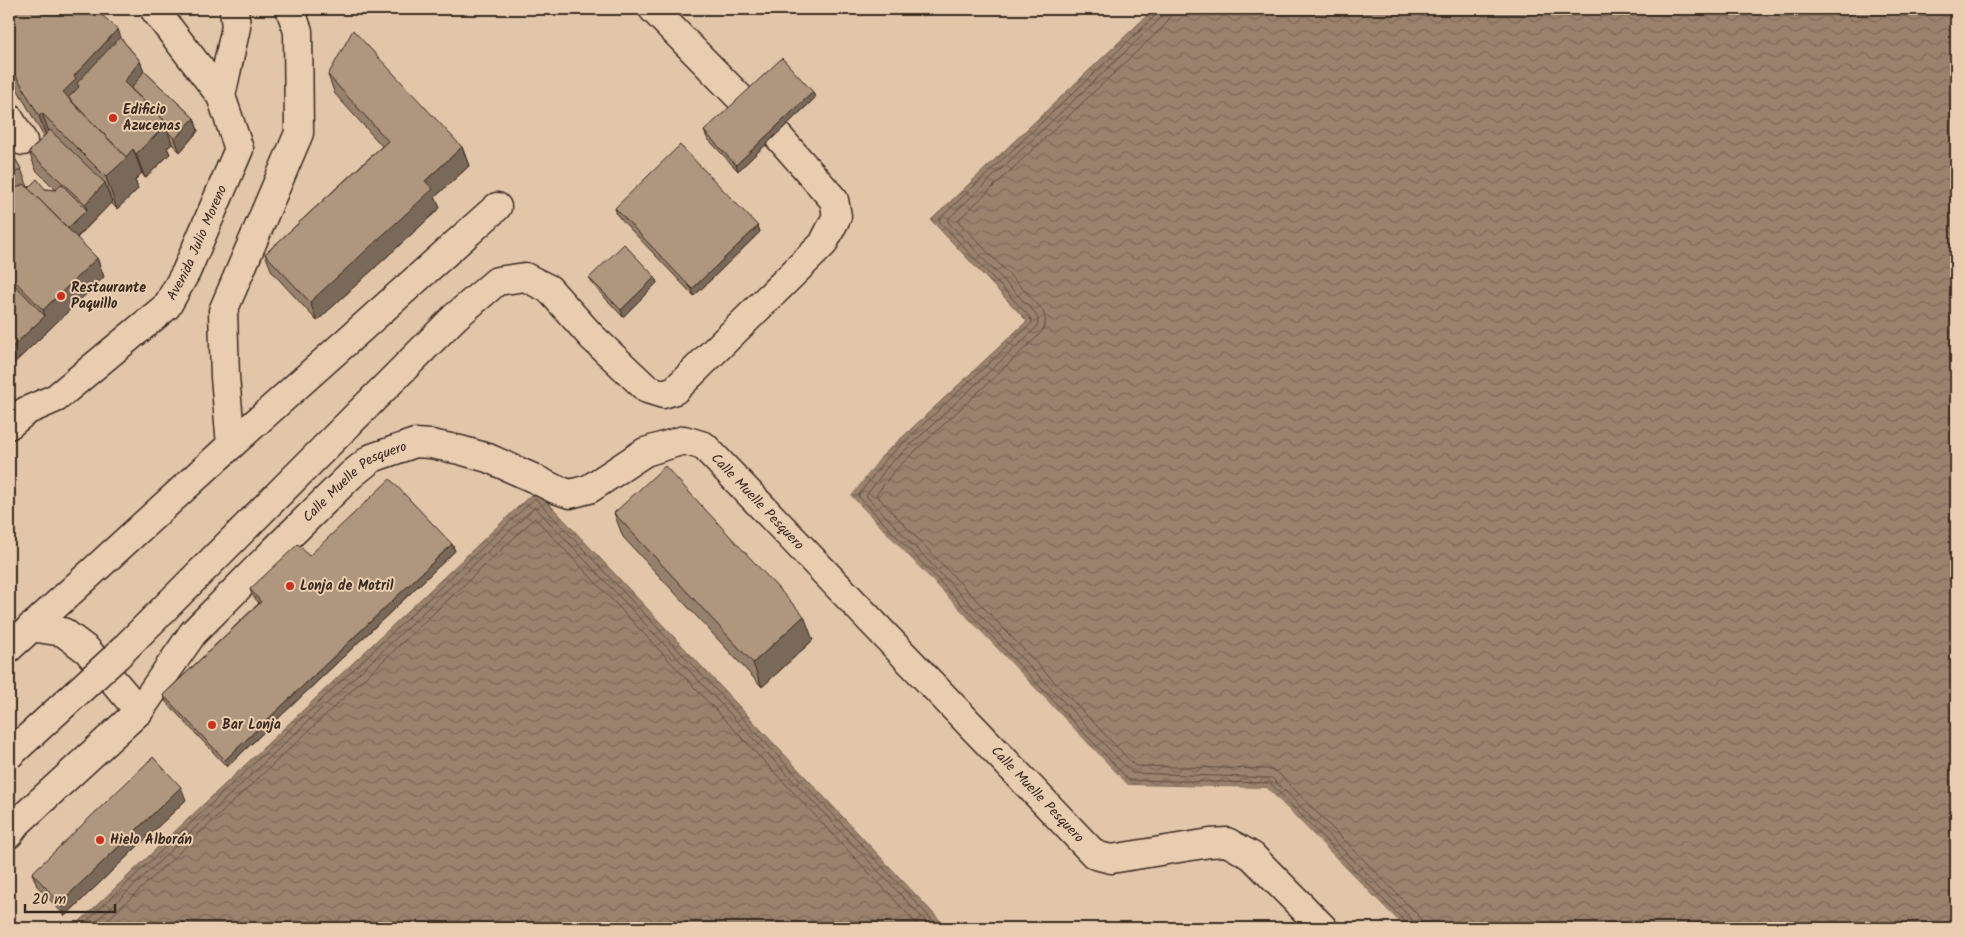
<svg xmlns="http://www.w3.org/2000/svg" width="1965" height="937" viewBox="0 0 1965 937" font-family="Kalam,sans-serif">
  <style>
    .water { fill: url(#water-waves); stroke: #745f4d }
    .pier { fill: #e2c6aa }
    .lines { fill: none; stroke-linecap: round; stroke-linejoin: round }
    .shore { stroke: #614d3e; stroke-width: 1 }
    .minor-casing { stroke: #3b2a1e; stroke-width: 31 }
    .minor { stroke: #e9cdb0; stroke-width: 28 }
    .minor-bridge-casing { stroke: #3b2a1e; stroke-width: 31; stroke-linecap: butt }
    .minor-bridge { stroke: #e9cdb0; stroke-width: 28 }
    .wall { fill: #96816d; stroke: #3b2a1e }
    .shaded-wall { fill: #7a6959; stroke: #3b2a1e }
    .building { fill: #ae967f; stroke: #3b2a1e }
    .poi-dot { fill: #c8321e; stroke: #e9cdb0; stroke-width: 2 }
    .labels { text-anchor: middle; dominant-baseline: central; stroke-width: 4; stroke-linejoin: round; paint-order: stroke }
    .poi-label { font-size: 14px; font-weight: bold; fill: #3b2a1e; stroke: #e9cdb0; text-anchor: start }
    .street-label { font-size: 14px; fill: #3b2a1e; stroke: #e9cdb0 }
  </style>
  <defs>
    <pattern id="water-waves" width="16" height="10" patternUnits="userSpaceOnUse" patternTransform="scale(1.25)"><rect width="16" height="10" fill="#9a826d"/><path d="M0 5q4-4 8 0t8 0" fill="none" stroke="#7f6b59"/></pattern>
  </defs>
  <rect width="100%" height="100%" fill="#e2c6aa"/>
  <filter id="ink" filterUnits="userSpaceOnUse"><feTurbulence type="fractalNoise" baseFrequency=".02" numOctaves="2"/><feDisplacementMap in="SourceGraphic" scale="10" xChannelSelector="R" yChannelSelector="G"/><feConvolveMatrix kernelMatrix="1 2 1 2 8 2 1 2 1" color-interpolation-filters="sRGB"/></filter>
  <g filter="url(#ink)">
    <path class="water" d="M1154 9H1956V928H1405L1267 788 1128 785 850 496 880 458 1027 321 931 220Z
      M536 490 947 928H81L77 924Z"/>
    <path class="pier" d="M878 457 880 458 851 496 1128 785 1267 788 1405 928H1401L1266 790 1126 787 848 498V494Z"/>
    <g class="lines">
      <path class="shore" d="M1157 9 1156 15 939 219 940 222 1030 317 1032 323 884 461 858 496 1129 780 1270 783 1406 923 1408 928
        M1164 9 1160 19 948 219V222L1035 313C1039 319 1039 324 1034 330L888 466 866 496 1132 773 1272 778 1411 918 1414 928
        M1171 9 1170 17 1165 25 959 219V222L1041 308C1047 317 1047 327 1039 335L894 471 876 495 1135 766 1267 769 1277 772 1417 914 1421 920 1422 928
        M85 928V923L535 498 940 928
        M91 928 92 925 535 507 932 928
        M99 928 535 518 921 928"/>
      <defs>
        <g id="minor">
          <path d="M653 9 744 102"/>
          <path d="M221 96 236 27 234 9"/>
          <path d="M9 118 23 141"/>
          <path d="M455 317 497 281 525 277 549 289 592 337 647 389 663 394 675 390 823 244 837 216 834 200 777 135"/>
          <path id="s1" d="M9 425 26 411 56 398 167 306 186 272 239 149 221 96 154 9"/>
          <path d="M231 445 225 377 223 311 299 133 298 31 290 9"/>
          <path d="M9 648 231 445 497 207"/>
          <path id="s2" d="M139 711 193 633 281 544 351 475 372 458 415 443 431 444 460 450 488 458 533 478 555 489 570 494 589 489 645 452 684 440 704 446 1095 855 1111 859 1210 843 1227 842 1252 856 1323 928"/>
          <path d="M9 834 16 824 139 711 87 650 63 632 31 627"/>
        </g>
      </defs>
      <use href="#minor" class="minor-casing"/>
      <use href="#minor" class="minor"/>
      <defs>
        <path id="minor-bridge" d="M9 755 117 656 455 317"/>
      </defs>
      <use href="#minor-bridge" class="minor-bridge-casing"/>
      <use href="#minor-bridge" class="minor-bridge"/>
    </g>
    <path class="wall" d="M9 9 120 37 140 61 144 71 194 118 198 131 180 152 172 144 167 148 170 154 145 178 142 173 135 180 138 189 117 209 111 203 77 238 97 258 104 277 9 368 10 287 9 286V148L21 169 28 187 45 189 56 190 36 170 29 152 44 137 9 74Z
      M328 75 462 147 469 166 435 197 440 208 317 321 272 272 265 254 382 146 335 94Z
      M813 92 815 98 738 171 707 138 704 131Z
      M615 208 758 226 760 232 694 296 617 215Z
      M655 277 657 283 623 317 592 284 589 278Z
      M614 513 813 640 762 687 623 537Z
      M452 544 455 551 227 767 166 702 163 695 259 603 252 595 250 589 309 556Z
      M186 800 65 916 37 886 32 873Z"/>
    <path class="shaded-wall" d="M118 29 129 61 82 117 63 92 74 76Z
      M140 61 149 84 136 101 124 82Z
      M813 92 815 98 738 171 736 165Z
      M42 113 54 145 50 148 39 116Z
      M194 118 198 131 180 152 175 139Z
      M164 120 172 144 167 148 170 154 145 178 136 154 157 126Z
      M462 147 469 166 435 197 440 208 317 321 310 302 425 181Z
      M133 149 142 173 135 180 138 189 117 209 106 177Z
      M105 183 112 202 70 244 65 231 87 210 85 204Z
      M758 226 760 232 694 296 692 289Z
      M97 258 104 277 9 368V350L45 316 43 310Z
      M655 277 657 283 623 317 621 310Z
      M452 544 455 551 227 767 225 760Z
      M804 616 813 640 762 687 753 663Z
      M181 787 186 800 65 916 60 903Z"/>
    <path class="building" d="M9 9H95L118 29 74 76 76 79 63 92 127 158 106 177 42 113 39 116 9 63Z
      M353 30 462 147 425 181 433 189 310 302 265 254 388 141 328 75Z
      M120 37 140 61 124 82 164 120 157 126 161 130 136 154 133 149 126 157 68 98 79 87 77 83Z
      M782 58 813 92 736 165 704 131Z
      M144 71 194 118 175 139 168 132 164 120 131 89Z
      M50 130 105 183 85 204 29 152Z
      M680 145 758 226 692 289 615 208Z
      M9 148 21 169 9 177Z
      M37 179 45 189 56 190 61 184 87 210 68 228 28 188Z
      M24 184 97 258 43 310 9 275V192Z
      M624 244 655 277 621 310 589 278Z
      M14 284 45 316 9 350V288Z
      M665 466 804 616 753 663 614 513Z
      M390 479 452 544 225 760 163 695 261 602 250 589 298 544 309 556Z
      M153 757 181 787 60 903 32 873Z"/>
  </g>
  <g class="poi-dot">
    <circle cx="113" cy="118" r="5"/>
    <circle cx="61" cy="296" r="5"/>
    <circle cx="290" cy="586" r="5"/>
    <circle cx="212" cy="725" r="5"/>
    <circle cx="100" cy="840" r="5"/>
  </g>
  <g class="labels">
    <g class="poi-label">
      <text x="123" y="110">Edificio<tspan x="123" dy="16">Azucenas</tspan></text>
      <text x="71" y="288">Restaurante<tspan x="71" dy="16">Paquillo</tspan></text>
      <text x="300" y="586">Lonja de Motril</text>
      <text x="222" y="725">Bar Lonja</text>
      <text x="110" y="840">Hielo Alborán</text>
    </g>
    <g class="street-label">
      <text stroke="none"><textPath href="#s1" startOffset="269">Avenida Julio Moreno</textPath></text>
      <text stroke="none"><textPath href="#s2" startOffset="318">Calle Muelle Pesquero</textPath></text>
      <text stroke="none"><textPath href="#s2" startOffset="781">Calle Muelle Pesquero</textPath></text>
      <text stroke="none"><textPath href="#s2" startOffset="1186">Calle Muelle Pesquero</textPath></text>
    </g>
  </g>
  <rect width="1965" height="937" fill="none" stroke="#e9cdb0" stroke-width="30"/>
  <rect x="15" y="15" width="1935" height="907" fill="none" stroke="#3b2a1e" stroke-width="2" filter="url(#ink)"/>
  <path d="M25 904v8h90v-8" fill="none" stroke="#3b2a1e" stroke-width="2.5"/>
  <text x="32" y="904" font-size="15" fill="#3b2a1e" stroke="#e9cdb0" stroke-width="4" paint-order="stroke">20 m</text>
</svg>
